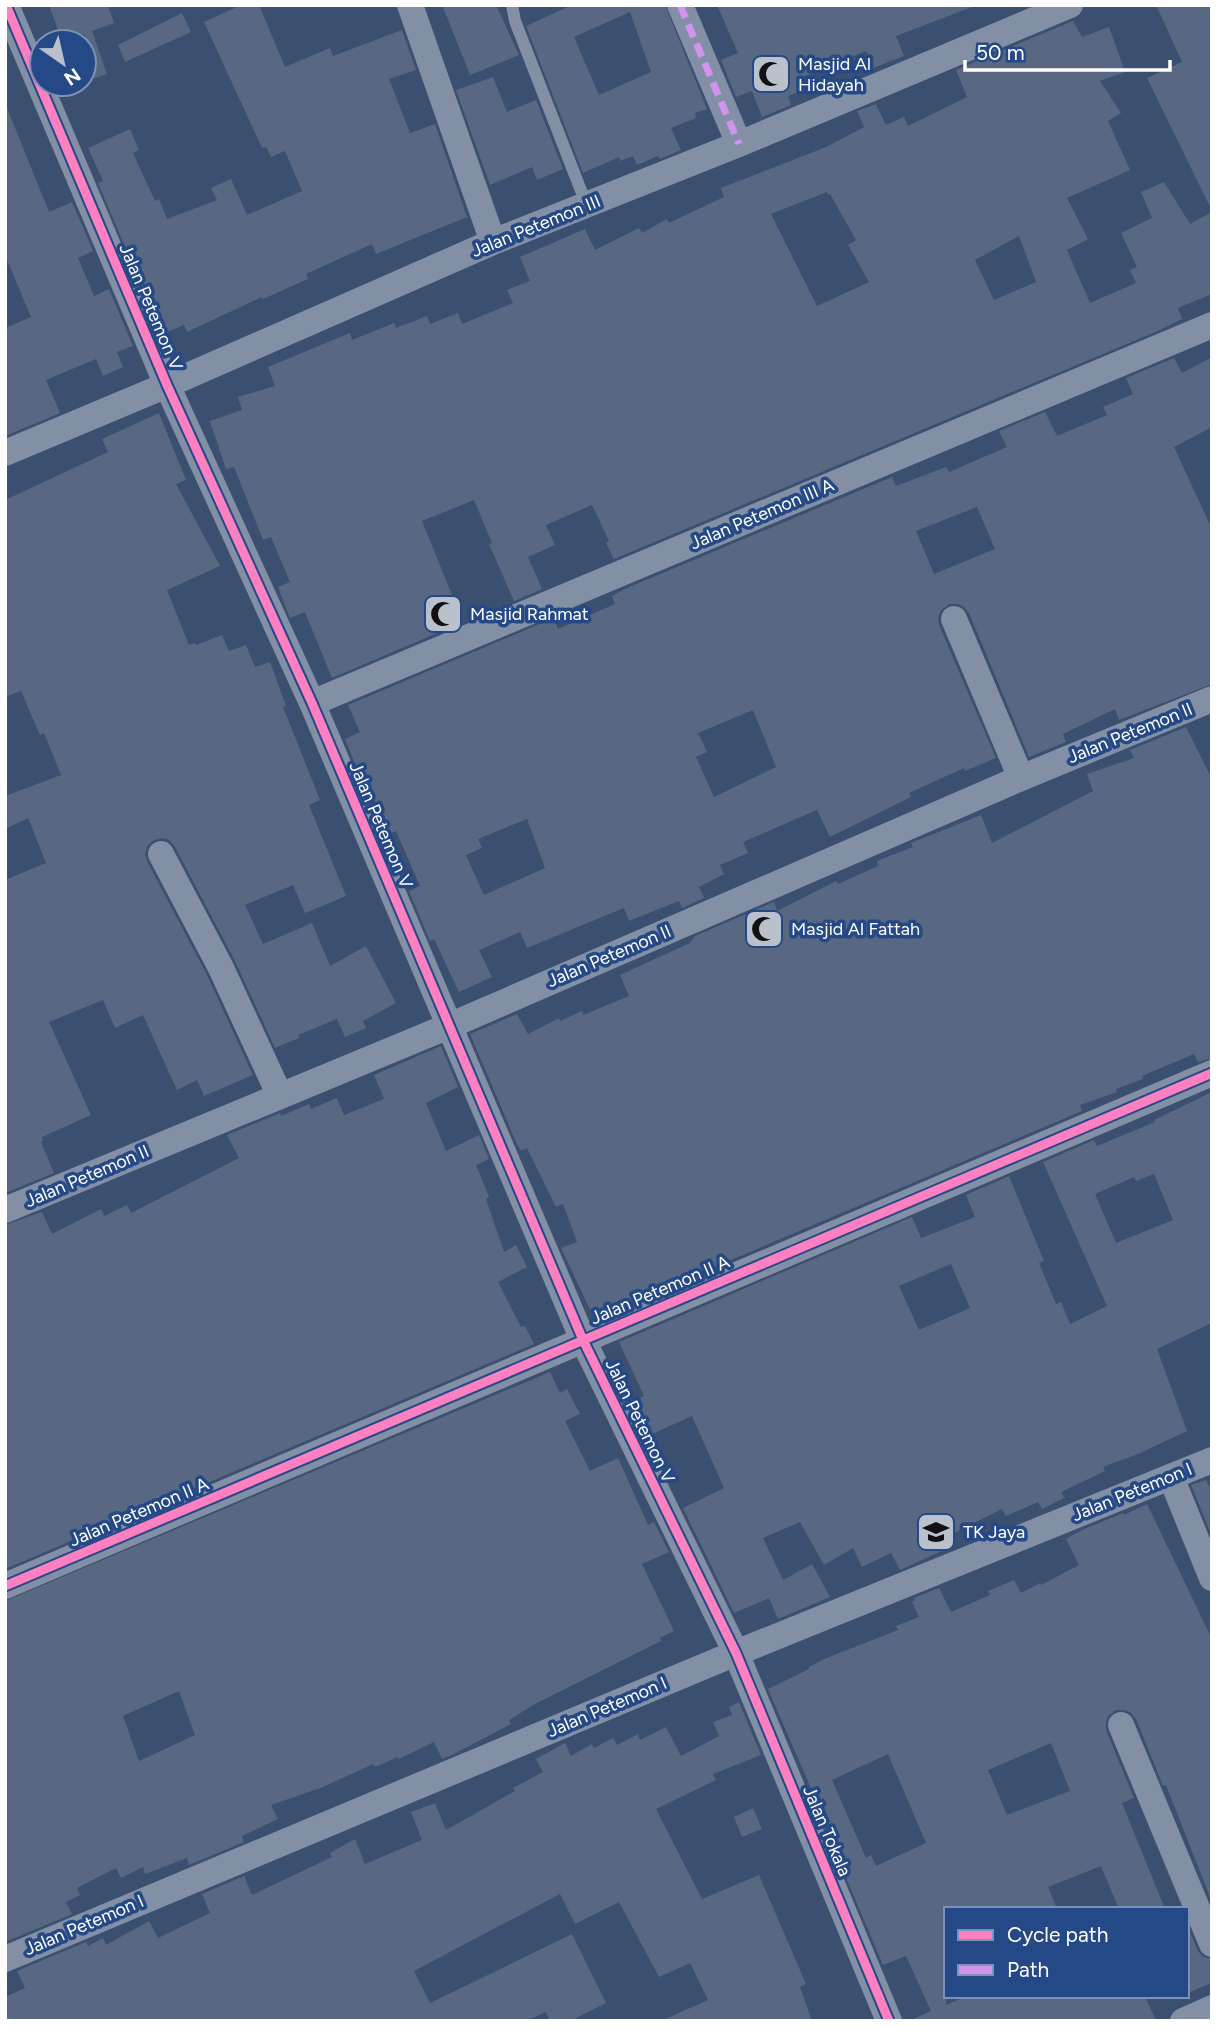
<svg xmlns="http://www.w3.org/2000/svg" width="1217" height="2026" viewBox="0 0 1217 2026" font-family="Figtree,sans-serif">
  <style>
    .building { fill: #586882; fill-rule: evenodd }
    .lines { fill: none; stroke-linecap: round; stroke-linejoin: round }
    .lane { stroke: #828fa5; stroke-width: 12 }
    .street { stroke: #828fa5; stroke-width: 26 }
    .quiet { stroke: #d193ec; stroke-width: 7; stroke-dasharray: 14 7; stroke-linecap: butt }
    .cycleway-casing { stroke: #254986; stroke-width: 13 }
    .cycleway { stroke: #ff80c0; stroke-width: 9 }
    .labels { text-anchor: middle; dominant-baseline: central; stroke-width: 7; stroke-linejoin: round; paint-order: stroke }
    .poi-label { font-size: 18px; fill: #fff; stroke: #254986; text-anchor: start }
    .street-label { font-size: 18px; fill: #fff; stroke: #254986 }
  </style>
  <rect width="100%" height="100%" fill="#3b4f70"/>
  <path class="building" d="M49 5H108L114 23 92 31 107 74 84 82V34L62 41Z
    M241 5H259L285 67 330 48 333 56 402 30 416 70 389 79 410 133 435 124 467 217 376 254 372 244 306 274 308 279 263 299 262 297 187 332 184 325 162 334 98 183 103 181 88 148 130 129 139 150 133 153 155 201 159 199 167 219 217 200 211 188 231 179 247 215 302 191 285 151 271 157 266 147 262 148 204 22Z
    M442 5H496L519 55 470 75Z
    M572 5H665L707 109 695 113 696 118 671 128 681 150 660 159 658 156 637 165 633 156 620 161 619 157 583 173 526 26ZM630 12 651 72 599 95 574 37Z
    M717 5H972V7L896 36 904 56 873 68 866 51 798 79 802 91 788 96 791 105 762 117 752 91 736 97 721 60 738 53Z
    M1156 5H1212V211L1147 78 1182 62Z
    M182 13 191 32 125 62 118 45Z
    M1073 21 1082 37 1109 27 1125 72 1100 81 1121 113 1108 121 1130 170 1067 198 1088 239 1067 250 1090 303 1136 283 1130 270 1137 267 1121 233 1152 218 1141 192 1164 182 1190 224 1212 212V294L1178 308 1182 319 1160 330 614 559 606 543 609 541 592 505 546 525 555 545 528 557 542 589 514 601 489 544 492 543 474 500 422 521 463 622 332 678 305 612 290 618 278 587 290 582 271 537 263 540 234 467 226 469 210 421 242 410 238 397 275 386 268 367 350 333 352 340 394 323 396 328 427 316 430 324 458 313 462 324 513 303 507 290 530 281 520 257 585 229 595 250 639 228 642 233 667 219 669 223 724 197 721 188 826 147 864 127 857 111 876 104 886 125 904 117 908 126 967 97 956 70ZM827 192 828 195 830 194 856 240 848 245 869 282 817 306 771 214ZM1019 236 1036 282 994 300 975 260Z
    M493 77 507 112 536 100 563 169 537 180 532 167 490 185 456 90Z
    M5 103 49 212 72 202 93 251 78 258 94 296 109 289 133 346 117 352 123 367 103 376 96 359 46 380 60 413 5 436V328L31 317 5 255Z
    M1212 357V427L1174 447 1212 529V684L1119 720 1115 709 1063 734 1066 742 1029 757 969 613 963 606 957 604H949L941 610 938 618 939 625 996 758 965 771 964 768 909 793 911 797 830 837 817 810 743 842 748 853 720 865 724 874 699 887 704 898 682 908 679 901 629 921 624 908 527 948 520 932 479 950 492 977 459 992 434 939 430 941 409 891 420 886 396 831 389 834 371 791 367 793 345 739 360 732 348 705 554 618 558 629 615 604 612 596 627 588 892 477 896 486 946 467 949 472 1007 447 999 431 1045 412 1057 436 1107 415 1103 407 1133 394 1126 378 1174 358 1182 373ZM977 507 995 549 934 574 916 531ZM753 710 776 767 714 797 696 757 707 752 698 733ZM527 819 545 868 484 895 466 855 482 848 478 839Z
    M159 413 186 480 176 484 220 566 167 590 189 645 195 643 196 645 222 635 229 651 246 645 255 667 270 662 286 706 283 707 320 800 309 805 346 896 305 913 293 885 245 905 263 944 312 923 330 966 366 946 396 1003 363 1021 366 1028 345 1037 337 1019 298 1035 299 1038 275 1048 235 961 175 847 169 840 162 838 154 840 147 846 145 854 147 861 207 975 253 1075 204 1096 197 1080 177 1090 143 1015 115 1028 103 1000 49 1022 91 1115 42 1137 43 1141 41 1142 54 1173 5 1193V880L46 863 28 818 5 829V796L61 775 44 733 40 735 21 691 5 697V500L108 452 102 439Z
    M1186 727 1212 779V1058L1198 1062 1194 1054 1142 1076 1143 1079 1116 1089 1117 1092 1080 1105 1082 1111 594 1318 561 1248 577 1242 563 1204 556 1207 527 1148 521 1151 517 1144 470 1034 517 1014 528 1034 559 1018 560 1021 582 1011 583 1015 629 996 620 975 690 943 695 936 774 902 777 911 836 881 838 884 878 866 877 861 913 847 911 843 981 815 992 843 1093 791 1087 774 1134 758 1130 750Z
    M441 1046 458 1087 426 1103 446 1151 479 1135 489 1159 476 1165 489 1197 486 1199 504 1252 516 1245 527 1267 498 1282 521 1327 525 1326 534 1344 5 1569V1225L42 1212 52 1234 101 1209 104 1216 127 1205 131 1213 239 1158 227 1135 280 1113 281 1116 309 1104 311 1109 337 1098 344 1115 384 1099 374 1075Z
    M1212 1092V1323L1157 1349 1187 1431 1138 1454 1103 1467 1105 1471 1061 1492 1064 1498 1042 1509 1038 1502 1006 1516 1002 1509 950 1535 955 1545 900 1570 891 1553 862 1567 853 1548 824 1565 800 1522 763 1538 783 1580 812 1564 830 1597 778 1619 769 1598 734 1613 683 1508 724 1488 692 1416 650 1435 634 1401 644 1396 619 1342 912 1217 921 1238 975 1217 966 1195 1009 1176 1044 1261 1039 1263 1056 1304 1061 1302 1070 1324 1107 1306 1043 1162 1094 1140 1097 1146 1155 1122 1154 1120ZM1154 1174 1173 1220 1116 1243 1095 1194 1134 1177 1136 1181ZM951 1264 970 1308 919 1330 899 1286Z
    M550 1372 560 1393 567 1389 580 1414 565 1421 590 1471 618 1458 648 1525 654 1522 669 1552 642 1564 674 1631 660 1638 661 1641 535 1704 509 1720 511 1724 454 1754 442 1759 434 1742 399 1759 398 1757 375 1767 373 1764 323 1787 271 1805 278 1819 242 1836 244 1842 189 1865 187 1858 145 1874 143 1867 121 1878 116 1868 77 1888 80 1895 66 1902 72 1914 5 1942V1601ZM179 1691 195 1735 139 1761 123 1716Z
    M1206 1480 1212 1492V1536L1191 1485Z
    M1147 1504 1212 1639V1902L1166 1785 1163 1786 1136 1719 1130 1712 1124 1710H1116L1108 1716 1106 1722V1730L1134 1798 1122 1803 1165 1909H1119L1101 1866 1048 1887 1057 1909H946V2005L967 1996H1145L1156 2021H909L931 2011 906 1956 883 1965 842 1868 845 1867 768 1689 809 1669V1667L824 1659 898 1630 896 1626 919 1617 912 1602 915 1600 914 1598 939 1588 951 1612 990 1595 988 1591 1014 1580 1021 1593 1040 1583 1041 1585 1079 1565 1066 1539 1082 1530 1123 1513 1124 1515ZM1051 1743 1070 1791 1007 1815 988 1770ZM888 1754 926 1843 876 1866 871 1855 866 1858 832 1780Z
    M739 1702 761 1755 713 1774 716 1780 656 1809 702 1899 759 1875 806 1984 800 1987 812 2021H661L708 2000 690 1963 659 1977 619 1902 575 1924 560 1894 414 1971 430 2003 572 1934 606 2003 570 2021H550L546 2012 526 2021H5V1997L25 1988 17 1971 86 1942 88 1946 103 1938 106 1945 149 1921 158 1938 210 1913 202 1894 244 1876 252 1895 332 1857 330 1853 355 1839 365 1864 422 1840 411 1812 435 1803 446 1830 515 1791 513 1788 543 1772 536 1759 565 1743 571 1756 592 1744 594 1748 613 1738 617 1745 638 1734 640 1740 666 1727 681 1756 719 1736 713 1722 732 1715 729 1707Z
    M753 1808 762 1829 742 1837 734 1817Z
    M1187 1925 1198 1951 1203 1957 1212 1959V1983L1187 1993Z"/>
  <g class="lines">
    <path class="lane" d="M512 5 515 21 587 206"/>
    <path class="street" d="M6 5 167 385 312 703 583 1340 736 1653 889 2021
      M410 5 493 242
      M680 5 739 144
      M5 453 167 385 493 242 739 144 1070 5
      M954 619 1021 778
      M312 703 1212 325
      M161 854 221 968 280 1096
      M5 1210 449 1026 1021 778 1212 699
      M1171 1477 1212 1578
      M5 1586 1212 1073
      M1121 1725 1212 1944
      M5 1959 736 1653 1212 1460
      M1183 2021 1212 2008"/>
    <path class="quiet" d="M680 5 739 144"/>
    <defs>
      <path id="cycleway" d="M6 5 167 385 312 703 583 1340 736 1653 889 2021
        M5 1586 1212 1073"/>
    </defs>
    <use href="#cycleway" class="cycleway-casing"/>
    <use href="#cycleway" class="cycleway"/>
  </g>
  <defs>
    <symbol id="mosque-square" viewBox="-11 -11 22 22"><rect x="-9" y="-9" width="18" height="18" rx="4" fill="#bac1cd" stroke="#254986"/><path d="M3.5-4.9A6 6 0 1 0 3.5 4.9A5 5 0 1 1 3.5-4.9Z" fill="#111"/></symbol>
    <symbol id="school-square" viewBox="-11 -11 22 22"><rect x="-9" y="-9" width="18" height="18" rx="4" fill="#bac1cd" stroke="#254986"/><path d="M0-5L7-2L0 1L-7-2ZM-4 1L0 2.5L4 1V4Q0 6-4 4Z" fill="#111"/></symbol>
  </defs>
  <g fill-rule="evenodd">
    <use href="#mosque-square" x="749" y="52" width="44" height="44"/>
    <use href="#mosque-square" x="421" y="592" width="44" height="44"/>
    <use href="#mosque-square" x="742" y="907" width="44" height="44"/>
    <use href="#school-square" x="914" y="1510" width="44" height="44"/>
  </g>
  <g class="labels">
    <g class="poi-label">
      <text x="798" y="64">Masjid Al<tspan x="798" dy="21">Hidayah</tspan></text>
      <text x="470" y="614">Masjid Rahmat</text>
      <text x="791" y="929">Masjid Al Fattah</text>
      <text x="963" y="1532">TK Jaya</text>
    </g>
    <g class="street-label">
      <text transform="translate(536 226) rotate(-22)">Jalan Petemon III</text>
      <text transform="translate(151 307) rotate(67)">Jalan Petemon V</text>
      <text transform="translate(762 514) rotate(-23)">Jalan Petemon III A</text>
      <text transform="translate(1130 733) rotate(-22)">Jalan Petemon II</text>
      <text transform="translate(381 825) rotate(67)">Jalan Petemon V</text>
      <text transform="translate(609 956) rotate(-23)">Jalan Petemon II</text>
      <text transform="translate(87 1176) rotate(-23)">Jalan Petemon II</text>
      <text transform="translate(660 1290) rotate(-23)">Jalan Petemon II A</text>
      <text transform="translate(640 1421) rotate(64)">Jalan Petemon V</text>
      <text transform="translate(1132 1492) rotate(-22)">Jalan Petemon I</text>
      <text transform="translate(139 1512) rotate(-23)">Jalan Petemon II A</text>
      <text transform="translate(607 1707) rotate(-23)">Jalan Petemon I</text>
      <text transform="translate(827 1831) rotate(67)">Jalan Tokala</text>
      <text transform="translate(84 1925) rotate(-23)">Jalan Petemon I</text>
    </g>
  </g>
  <rect width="1217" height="2026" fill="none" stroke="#ffffff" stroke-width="14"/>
  <rect x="944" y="1907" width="245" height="91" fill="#254986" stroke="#7c92b6" stroke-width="2"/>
  <rect x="958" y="1930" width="35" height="10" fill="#ff80c0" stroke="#7c92b6" stroke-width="2"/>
  <text x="1007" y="1942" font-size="21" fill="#ffffff">Cycle path</text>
  <rect x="958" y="1965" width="35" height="10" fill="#d193ec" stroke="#7c92b6" stroke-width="2"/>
  <text x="1007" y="1977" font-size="21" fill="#ffffff">Path</text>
  <g transform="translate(63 63) rotate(146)"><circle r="33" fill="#254986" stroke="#7c92b6" stroke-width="2"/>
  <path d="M0-5L12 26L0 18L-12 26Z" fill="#bac1cd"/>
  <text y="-10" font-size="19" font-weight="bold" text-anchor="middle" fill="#ffffff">N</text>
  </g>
  <path d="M965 60v10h205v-10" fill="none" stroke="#ffffff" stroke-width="3.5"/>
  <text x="976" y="60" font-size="21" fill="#ffffff" stroke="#254986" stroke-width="5" paint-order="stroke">50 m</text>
</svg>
